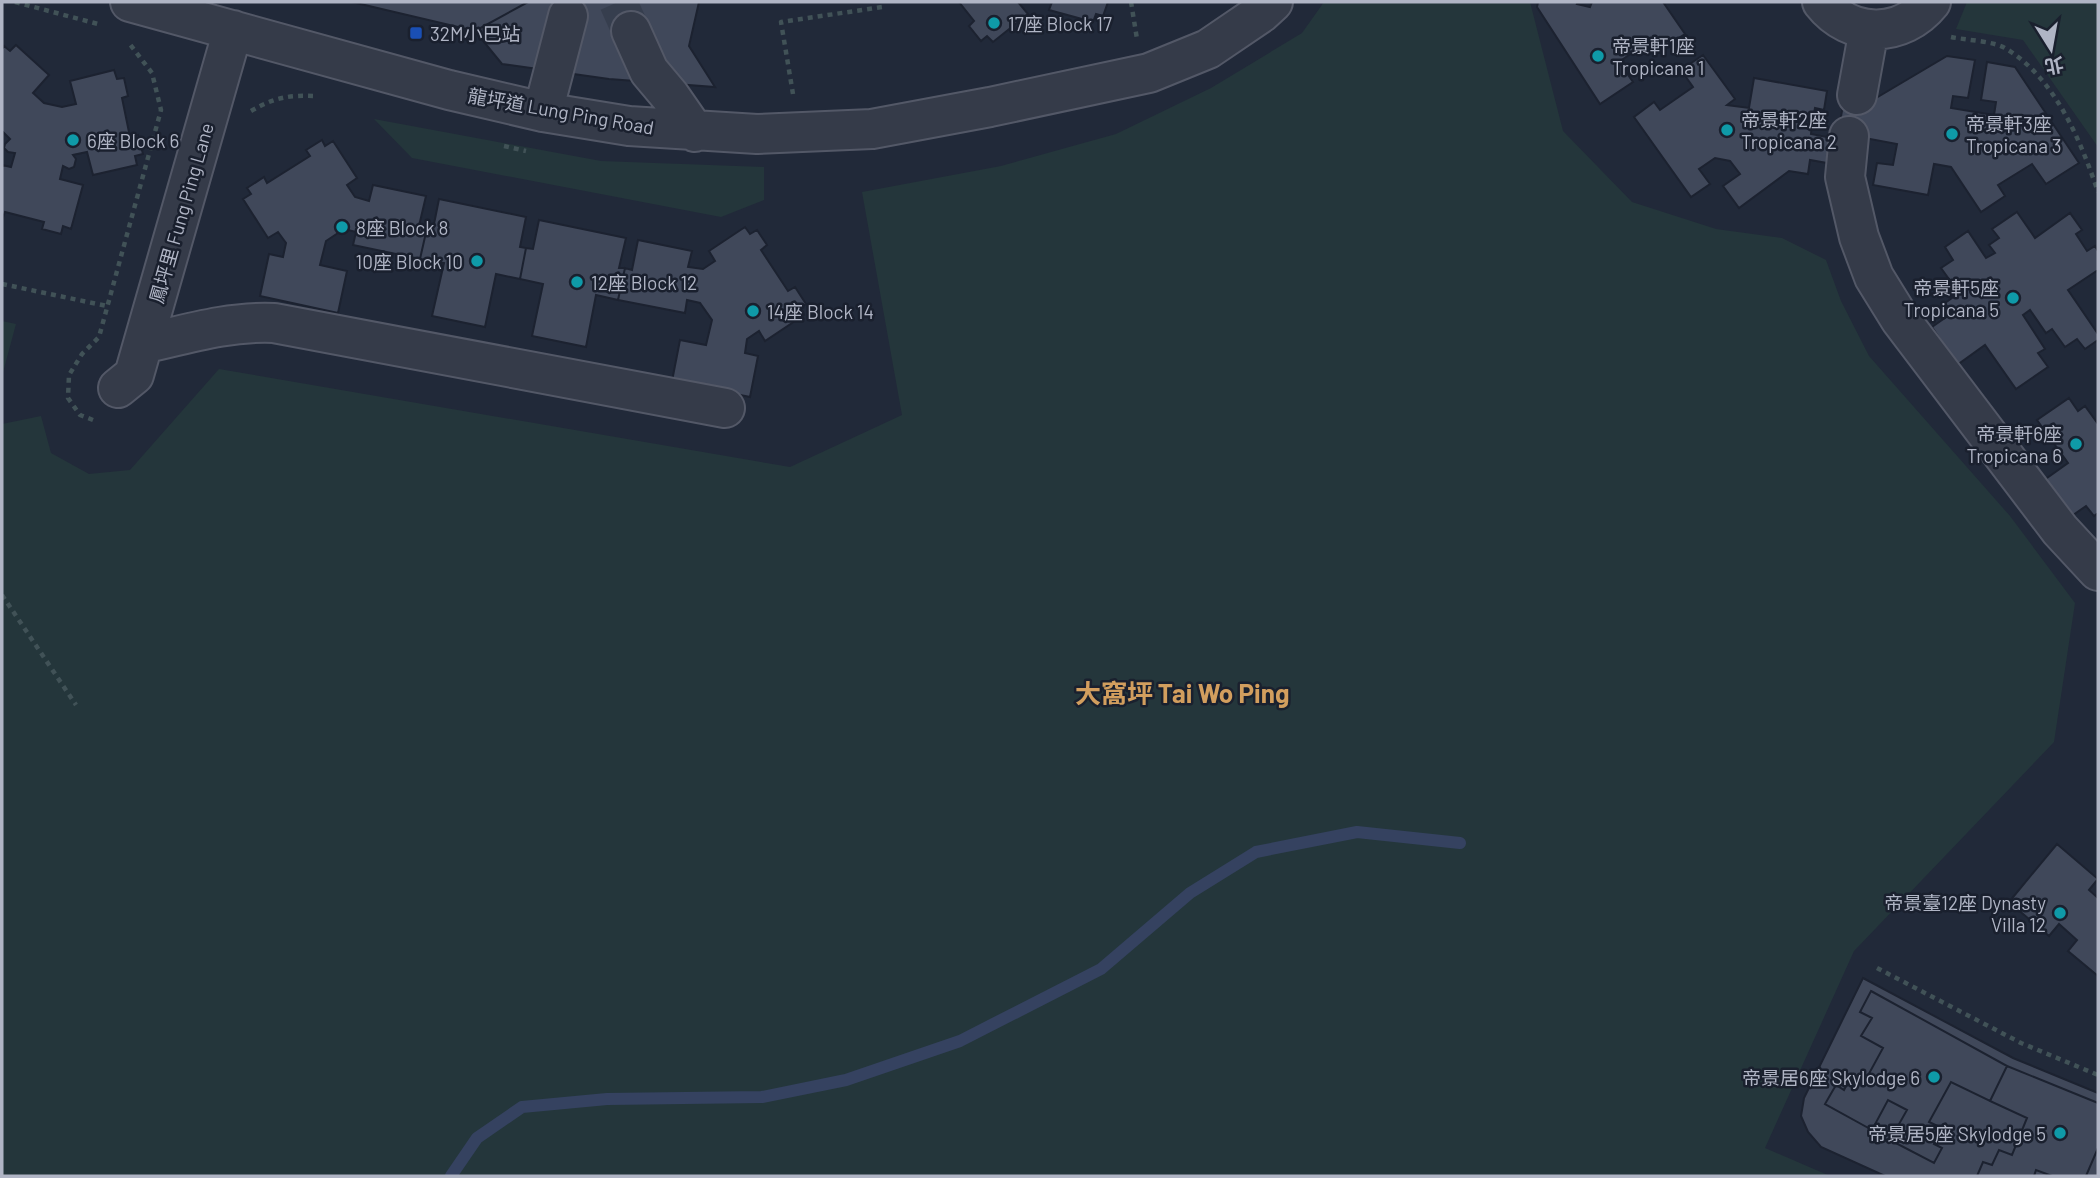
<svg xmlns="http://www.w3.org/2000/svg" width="2100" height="1178" viewBox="0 0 2100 1178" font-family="Barlow,'Noto Sans TC',sans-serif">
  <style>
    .green { fill: #24363b }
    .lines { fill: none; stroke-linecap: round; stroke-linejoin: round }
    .stream { stroke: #354260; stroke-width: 12 }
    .building { fill: #40485a; stroke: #1c2230; stroke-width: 2 }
    .minor-tunnel { stroke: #363e4e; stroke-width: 38; stroke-dasharray: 38 19; stroke-linecap: butt }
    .minor-casing { stroke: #535867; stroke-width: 42 }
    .path { stroke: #415257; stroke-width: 4.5; stroke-dasharray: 5 5; stroke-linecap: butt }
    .minor { stroke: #353b49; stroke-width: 38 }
    .culture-dot { fill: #0f9aa8; stroke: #1a202e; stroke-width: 2.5 }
    .transit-dot { fill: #1a4fb4; stroke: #1a202e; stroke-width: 2.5 }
    .labels { text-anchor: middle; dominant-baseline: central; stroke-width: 5; stroke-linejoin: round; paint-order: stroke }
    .poi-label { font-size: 19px; fill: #b0b5c5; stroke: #1a202e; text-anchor: start }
    .street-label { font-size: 19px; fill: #b0b5c5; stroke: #1a202e }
    .district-label { font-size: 26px; font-weight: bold; fill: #d29e5e; stroke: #1a202e }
  </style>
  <rect width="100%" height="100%" fill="#212939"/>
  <path class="green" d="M1324 2H1530L1563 131 1632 202 1716 229 1782 238 1826 260 1841 301 1869 356 2010 516 2075 603 2054 742 1854 951 1765 1148 1830 1176H2V424L41 416 51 453 89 474 130 470 219 369 790 467 902 415 862 192 1001 166 1116 134 1211 88 1302 33Z
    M1967 2H2098V147L2023 40 1956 29Z
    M374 119 601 161 764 167V200L721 217 412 158Z
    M2 321 16 324 2 376Z"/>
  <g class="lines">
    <path class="stream" d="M451 1176 477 1138 522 1107 607 1099 762 1097 846 1080 960 1041 1101 969 1190 893 1256 852 1357 832 1460 843"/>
  </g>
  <path class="building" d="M352 2H528L475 31Z
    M528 2H699L689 46 715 87 609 79 502 64 475 31Z
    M959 2H1018L1028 14 993 42 987 36 981 41 969 26 974 21Z
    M1052 2H1108L1103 16 1096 14 1093 22 1049 10Z
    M1538 2H1578L1577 4 1590 7 1592 2H1663L1685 34 1659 50 1652 39 1619 62 1633 82 1600 104 1537 7Z
    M16 45 49 75 33 93 44 103 62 107 76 104 70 81 114 70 117 79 124 78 128 96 122 98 130 137 138 135 143 154 135 156 137 165 93 175 87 152 73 155 76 159 74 167 69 169 63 166 60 179 83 185 71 229 63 226 61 234 42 229 44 222 5 212 2 220V165L11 167 15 153 8 152 4 148 5 144 10 139 2 131V49L4 46 10 51Z
    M1703 55 1735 99 1727 105 1749 108 1754 78 1827 91 1824 110 1815 108 1813 119 1792 115 1790 121 1812 125 1811 134 1832 138 1827 163 1810 160 1808 174 1789 171 1739 208 1723 186 1740 174 1730 161 1715 158 1699 169 1710 184 1691 197 1634 117 1654 102 1660 110 1693 87 1681 70Z
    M1947 56 1975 60 1968 98 1953 96 1951 108 1994 115 1996 102 1981 100 1987 62 2015 67 2079 163 2046 184 2032 164 1998 185 2005 196 1981 212 1951 167 1934 164 1928 195 1873 185 1877 163 1893 165 1897 144 1838 133 1845 94 1876 98Z
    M322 140 325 146 333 141 357 178 347 185 355 197 369 201 373 185 426 196 419 226 427 228 420 259 353 245 356 232 344 229 326 241 320 265 347 271 338 313 260 296 269 254 283 257 286 243 278 232 268 238 243 199 251 194 247 188 264 177 267 183 310 156 306 150Z
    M439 199 526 217 520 247 526 248 520 279 496 274 485 327 432 316 444 263 420 259 427 228 433 229Z
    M2017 212 2035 238 2070 213 2082 230 2076 234 2087 251 2095 246 2098 251V270L2068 290 2098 334V340L2085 349 2077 339 2065 347 2052 329 2046 333 2030 310 2023 315 2045 349 2038 353 2048 367 2016 389 1985 345 1957 365 1932 327 1952 313 1945 303 1959 293 1941 268 1953 260 1945 247 1968 231 1986 258 1995 253 1989 245 1999 238 1992 229Z
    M539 220 626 238 619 268H625L618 300 596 295 586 347 532 336 543 284 520 279 526 248 533 249Z
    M745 227 750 234 757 230 767 245 761 250 788 291 795 287 806 304 800 308 804 315 765 341 759 331 747 339 745 353 758 356 750 397 672 381 680 340 706 345 712 320 700 303 687 300 685 313 618 300 625 268 632 270 638 240 692 251 688 267 703 269 715 261 709 251Z
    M2069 398 2078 411 2085 406 2098 424V513L2094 516 2086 506 2066 520 2040 483 2068 463 2037 420Z
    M2057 844 2098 879 2089 890 2098 898V976L2068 951 2077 940 2059 924 2049 936 2009 902Z
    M1863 978 2013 1058 2098 1093V1176H1885L1821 1147 1808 1132 1801 1116 1804 1098Z
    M1871 991 2007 1066 1990 1101 1951 1082 1929 1122 1942 1128 1934 1144 1942 1148 1934 1163 1890 1140 1907 1110 1888 1100 1872 1130 1825 1104 1836 1085 1844 1090 1852 1074 1865 1081 1883 1048 1861 1036 1872 1018 1860 1012Z
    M2007 1066 2098 1103V1148L2086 1176H2052L2036 1170 2034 1176H1977L1983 1162 1992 1165 1999 1150 2012 1155 2027 1118 1990 1101Z"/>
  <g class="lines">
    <path class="minor-tunnel" d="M618 2 631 31"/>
    <defs>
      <path id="minor" d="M130 2 449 90 543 112 629 126 757 134 872 129 990 107 1149 73 1208 49 1261 13 1273 2
        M1822 2C1851 39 1902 38 1931 2
        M631 31 649 71 670 96 695 132
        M1857 95 1869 29
        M543 112 568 16
        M1849 136 1845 177 1859 237 1874 277 1900 319 2060 530 2098 571
        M143 344C187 334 229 321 274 323L725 408
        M118 388 134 375 233 30"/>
    </defs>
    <use href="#minor" class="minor-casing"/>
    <path class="path" d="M15 2 98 24
      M1131 2 1137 39
      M1951 37C1965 40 1993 41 2005 48 2055 78 2080 139 2098 192
      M793 94 781 22 882 7 881 2
      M251 111C275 97 289 95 316 96
      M504 146 526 151
      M2 284 107 306
      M93 420 80 415 68 398 69 375 82 354 99 337 161 110 152 73 129 43
      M2 595 76 705
      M1877 968 2021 1043 2098 1075"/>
    <use href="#minor" class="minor"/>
  </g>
  <g class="culture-dot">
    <circle cx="994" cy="23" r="7"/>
    <circle cx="1598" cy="56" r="7"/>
    <circle cx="1727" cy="130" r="7"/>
    <circle cx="1952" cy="134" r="7"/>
    <circle cx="73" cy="140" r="7"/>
    <circle cx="342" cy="227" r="7"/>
    <circle cx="477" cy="261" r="7"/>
    <circle cx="577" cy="282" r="7"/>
    <circle cx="2013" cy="298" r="7"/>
    <circle cx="753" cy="311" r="7"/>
    <circle cx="2076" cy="444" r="7"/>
    <circle cx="2060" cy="913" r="7"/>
    <circle cx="1934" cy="1077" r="7"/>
    <circle cx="2060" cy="1133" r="7"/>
  </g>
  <rect class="transit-dot" x="409" y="26" width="14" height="14" rx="3.5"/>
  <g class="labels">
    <g class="poi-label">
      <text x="1008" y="23">17座 Block 17</text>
      <text x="430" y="33">32M小巴站</text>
      <text x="1612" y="45">帝景軒1座<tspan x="1612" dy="22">Tropicana 1</tspan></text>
      <text x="1741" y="119">帝景軒2座<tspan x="1741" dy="22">Tropicana 2</tspan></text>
      <text x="1966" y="123">帝景軒3座<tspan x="1966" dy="22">Tropicana 3</tspan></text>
      <text x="87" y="140">6座 Block 6</text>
      <text x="356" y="227">8座 Block 8</text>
      <text x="463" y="261" text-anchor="end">10座 Block 10</text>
      <text x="591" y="282">12座 Block 12</text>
      <text x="1999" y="287" text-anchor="end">帝景軒5座<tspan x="1999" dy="22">Tropicana 5</tspan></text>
      <text x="767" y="311">14座 Block 14</text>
      <text x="2062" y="433" text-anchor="end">帝景軒6座<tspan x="2062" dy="22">Tropicana 6</tspan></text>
      <text x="2046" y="902" text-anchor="end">帝景臺12座 Dynasty<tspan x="2046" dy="22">Villa 12</tspan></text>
      <text x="1920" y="1077" text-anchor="end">帝景居6座 Skylodge 6</text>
      <text x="2046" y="1133" text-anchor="end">帝景居5座 Skylodge 5</text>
    </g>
    <g class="street-label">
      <text transform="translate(561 111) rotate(10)">龍坪道 Lung Ping Road</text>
      <text transform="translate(181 213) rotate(-74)">鳳坪里 Fung Ping Lane</text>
    </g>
    <g class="district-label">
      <text x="1182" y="692">大窩坪 Tai Wo Ping</text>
    </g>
  </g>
  <rect width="2100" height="1178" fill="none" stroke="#b0b5c5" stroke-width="7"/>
  <g transform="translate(2051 49) rotate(169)" stroke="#1a202e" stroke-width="5" paint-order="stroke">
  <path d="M0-5L12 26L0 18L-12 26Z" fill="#b0b5c5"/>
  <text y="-10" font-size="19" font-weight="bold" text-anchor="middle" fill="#b0b5c5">北</text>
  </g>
</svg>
